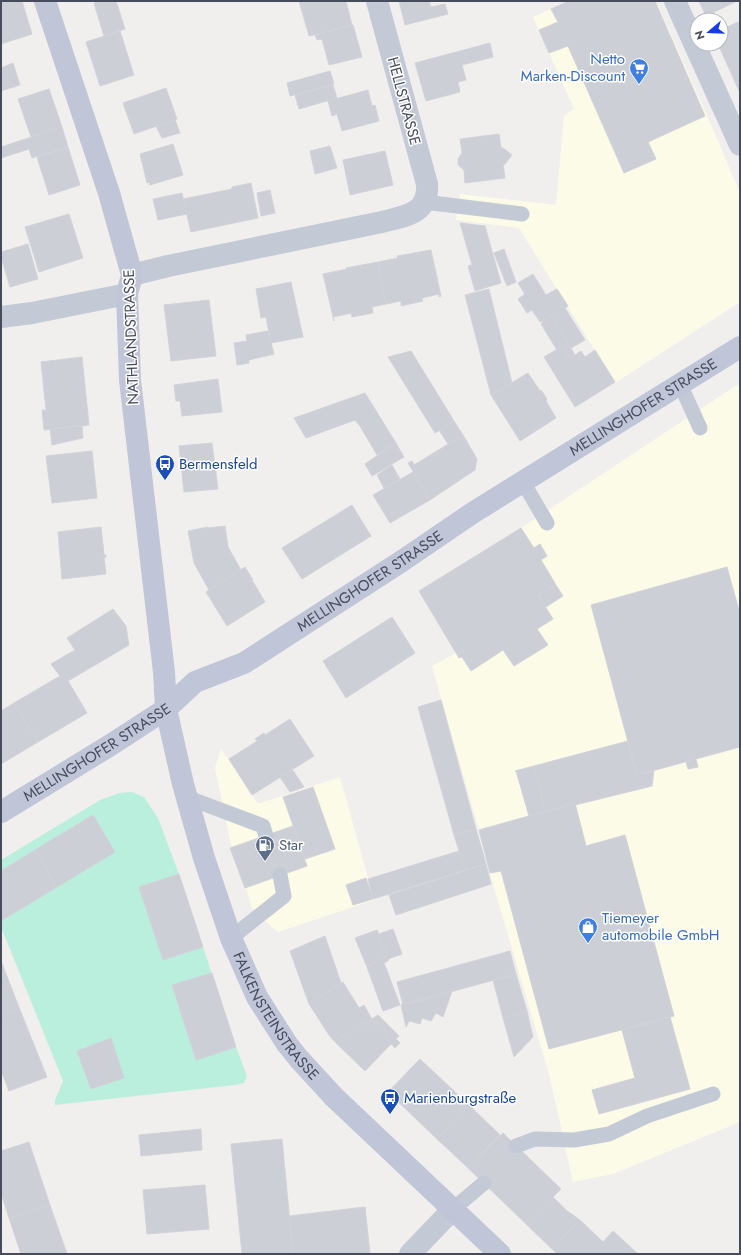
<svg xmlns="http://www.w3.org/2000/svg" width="741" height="1255" viewBox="0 0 741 1255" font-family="Jost,sans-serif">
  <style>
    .commercial { fill: #fcfbe7 }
    .green { fill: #bbefdd }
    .building { fill: #cdcfd6; stroke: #d2d2da }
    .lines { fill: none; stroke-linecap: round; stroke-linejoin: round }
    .lane { stroke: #c4c9d6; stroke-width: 15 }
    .street { stroke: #c4c9d6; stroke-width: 22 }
    .secondary { stroke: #c0c6d7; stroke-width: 22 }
    .labels { text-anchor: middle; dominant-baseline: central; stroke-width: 3; stroke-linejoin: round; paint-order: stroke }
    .shop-label { font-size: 15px; fill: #366cbe; stroke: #fff; text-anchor: end }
    .street-label { font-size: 15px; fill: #464c5c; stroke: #fff }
    .transit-label { font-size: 15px; fill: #164399; stroke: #fff; text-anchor: start }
    .service-label { font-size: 15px; fill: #4e5e75; stroke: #fff; text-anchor: start }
  </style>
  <rect width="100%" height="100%" fill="#f1efee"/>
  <path class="commercial" d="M569 1H656L715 134 740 193V302L615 383 519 228 456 220 460 194 556 205 564 116 574 109 533 17Z
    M740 383V1122L613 1174 573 1182 550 1078 490 874 479 830 432 666 456 653 419 591 521 528Z
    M221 749 258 804 340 777 374 900 278 932 253 910 231 845 215 768Z"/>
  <path class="green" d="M132 792 144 797 158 818 179 874 236 1047 247 1076 244 1083 235 1085 55 1105V1100L63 1081 1 927V860L100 800 119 793Z"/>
  <path class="building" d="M1 1H22L32 34 1 44Z
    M101 1H116L125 29 104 36 94 3Z
    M299 1H346L352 25 309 36Z
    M399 1H429L431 7 445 4 448 14 405 25Z
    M569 1H655L705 116 648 142 656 159 624 173 568 46 549 53 539 30 558 22 551 9Z
    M699 1H737L706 16Z
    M740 21V93L718 44H721V30Z
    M353 25 362 57 329 65 322 39 317 40 315 35Z
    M120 31 134 75 100 86 86 42Z
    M490 43 493 57 462 65 466 80 458 82 460 92 426 101 415 63Z
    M13 63 20 85 1 91V68Z
    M330 71 334 84 290 96 287 83Z
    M333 85 337 98 299 109 295 95Z
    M166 88 177 119 134 134 123 103Z
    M49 89 62 127 31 137 18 99Z
    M368 90 372 106 375 105 379 121 342 131 337 114 332 116 328 101Z
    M175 120 180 133 162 138 156 126Z
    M62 127 68 147 32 158 29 149 1 158V147Z
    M499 134 501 148H503L512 155 505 164H503L505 178 465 183 464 170 458 165V159L462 153 460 139Z
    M173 144 183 175 150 185 149 182 147 183 140 154Z
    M330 146 337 168 315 174 310 151Z
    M68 147 80 185 49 195 37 157Z
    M385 151 393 185 350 195 343 160Z
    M251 183 258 218 191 232 183 199 232 189V187Z
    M270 190 275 213 261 216 257 193Z
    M182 193 187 214 158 220 153 199Z
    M69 214 83 258 39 272 25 227Z
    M460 223 485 226 501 283 475 291 468 266 472 265Z
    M28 244 38 279 10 287 1 257V252Z
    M504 249 516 282 507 286 494 253Z
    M431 250 441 296 439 297V294L422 298 423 301 401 306V301L386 304 378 262 398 258 397 256Z
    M378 262 386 304 372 307 373 313 352 317 351 313 333 317 334 321 323 274 347 269 346 268Z
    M533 274 546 295 557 289 568 306 565 308 585 340 571 348 551 315 540 322 532 310 527 313 518 299 525 294 518 283Z
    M291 282 303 337 271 343 266 317 261 318 256 289Z
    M489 289 512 383 491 395 465 295Z
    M209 300 216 356 171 361 164 305Z
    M551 315 575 355 569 359 561 347 557 350 541 324 543 323 541 321Z
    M268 331 274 354 249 360V363L237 365 234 343 247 341 246 335Z
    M561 347 569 359 581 351 585 357 595 350 615 382 575 407 544 357Z
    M411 351 454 421 435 433 388 357Z
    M82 357 89 425 44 430 42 410H46L41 362Z
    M528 373 540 391 541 390 547 399 546 401 556 418 520 441 491 395Z
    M218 379 222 412 182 416 180 401H176L174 385Z
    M365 393 396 443 377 455 360 426 355 420 306 438 294 418Z
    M454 421 463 435 448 444 439 430Z
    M82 425 83 438 52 445 50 429Z
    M463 435 477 459 475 470 430 500 408 463 412 461 414 465Z
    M212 443 218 489 184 492 179 446Z
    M396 443 404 457 372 476 365 464Z
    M92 451 97 498 52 503 46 456Z
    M392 465 400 479 384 488 377 475Z
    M413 472 430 500 390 523 373 495Z
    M352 505 371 536 302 579 282 548Z
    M225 526 228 547 241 570 209 590 194 563 188 531 208 527V528Z
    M101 527 103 545H104L103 546 104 555H106V557H104L106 574 62 579 58 532Z
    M521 528 534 548 540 544 547 556 541 560 556 585 538 595 553 619 537 629 548 645 514 666 503 650 471 671 462 657 459 658 419 591Z
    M245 567 253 580H252L265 602 227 626 206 592Z
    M727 567 740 614V747L637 775 591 605Z
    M556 585 563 596 546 607 538 595Z
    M113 609 126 626 129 645 68 681 60 676 51 664 75 650 67 638Z
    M392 617 415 653 346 698 323 661Z
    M60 676 68 681 87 713 38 742 14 703Z
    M441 700 476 829 454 835 418 707Z
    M14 703 38 742 1 764V711Z
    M290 719 314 756 252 795 229 759 257 741 255 739 264 733 265 735Z
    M628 741 637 775 654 770 652 786 575 805V803L546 812 534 767 516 771H515Z
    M696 759 698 767 688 769 686 762Z
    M534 767 546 812 529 816 516 771Z
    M292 769 304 787 290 792 280 777Z
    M313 787 335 849 305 859 283 797Z
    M575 803 586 846 625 835 674 1016 549 1049 501 871 490 873 479 830Z
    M93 815 115 852 57 887 35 850Z
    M293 826 307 866 245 888 230 848Z
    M476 829 486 864 465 870 454 835Z
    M35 850 57 887 1 921V871Z
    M459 851 465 870 373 899 368 879Z
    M486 864 491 884 396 915 389 895Z
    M179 874 203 947 163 960 139 887Z
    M366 878 373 899 353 905 346 885Z
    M393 929 402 954 388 959 379 934Z
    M377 930 387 955 367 967 355 938Z
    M325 936 341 983 309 1004 290 951Z
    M510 951 516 974 403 1005 397 982Z
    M387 955 389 960 384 963 400 1005 383 1011 367 967Z
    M1 961 20 1010 1 1017Z
    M212 973 236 1047 196 1060 172 985Z
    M516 974 527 1011 503 1018 493 980Z
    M343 982 359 1008 364 1005 372 1019 334 1041 329 1035 309 1004Z
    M452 991 443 1017 436 1013 431 1021 422 1018 420 1024 409 1021 406 1027 401 1005Z
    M20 1010 47 1077 9 1091 1 1070V1017Z
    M527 1011 533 1037 514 1057 503 1018Z
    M378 1015 399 1036 396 1039 400 1043 395 1048 383 1036 387 1032 376 1021 372 1026 367 1022Z
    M670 1017 690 1089 599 1114 592 1090 635 1078 622 1030Z
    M376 1021 387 1032 383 1036 391 1044 365 1071 334 1041 367 1022 372 1026Z
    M111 1038 124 1078 91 1089 77 1051Z
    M420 1059 469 1105 437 1139 388 1092Z
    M469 1105 500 1135 468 1168 437 1139Z
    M201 1129 202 1150 141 1156 139 1135Z
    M503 1133 561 1189 526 1224 468 1168Z
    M282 1139 293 1254H242L231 1144Z
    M29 1142 50 1205 9 1218 1 1193V1151Z
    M205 1185 209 1229 147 1234 143 1190Z
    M553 1197 566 1210 580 1220 552 1249 526 1224Z
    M50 1205 67 1254H21L9 1218Z
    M365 1207 370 1254H293L289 1216Z
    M580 1220 603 1242 613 1231 638 1254H557L552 1249Z"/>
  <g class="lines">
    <path class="lane" d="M424 202 522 214
      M680 384 700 428
      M523 482 547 523
      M186 797 263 826 266 836
      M231 938 284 896 280 875
      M516 1146 535 1139 574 1140 609 1134 647 1116 713 1094
      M452 1210 484 1183"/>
    <path class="street" d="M675 1 740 145
      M132 275 168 266 382 222C405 216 429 214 427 184L377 1
      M1 317 32 313 127 294
      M410 1254 452 1210"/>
    <g class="secondary">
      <path id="s1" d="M45 1 109 193 132 275 127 294 130 380 164 672 166 709 183 784 204 858 231 938 257 997 287 1044 299 1059 334 1097 500 1254"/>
      <path id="s2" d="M1 812 109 746 166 709 195 682 244 663 402 561 474 512 740 347"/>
    </g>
  </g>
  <defs>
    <symbol id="supermarket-pin" viewBox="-11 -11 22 30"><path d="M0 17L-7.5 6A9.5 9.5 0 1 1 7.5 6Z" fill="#3f7fe0" stroke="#fff"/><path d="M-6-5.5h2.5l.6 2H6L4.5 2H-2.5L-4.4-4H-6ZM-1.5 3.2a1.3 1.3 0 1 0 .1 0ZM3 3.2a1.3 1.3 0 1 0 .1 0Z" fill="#fff"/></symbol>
    <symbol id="bus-pin" viewBox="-11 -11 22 30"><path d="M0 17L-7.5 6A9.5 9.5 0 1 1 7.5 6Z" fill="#1a4fb4" stroke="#fff"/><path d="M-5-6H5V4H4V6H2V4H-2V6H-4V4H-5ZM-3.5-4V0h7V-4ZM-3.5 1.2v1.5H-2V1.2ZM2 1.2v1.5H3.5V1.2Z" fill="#fff"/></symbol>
    <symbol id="fuel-pin" viewBox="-11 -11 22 30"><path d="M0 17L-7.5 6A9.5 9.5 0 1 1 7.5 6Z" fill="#5c6f8a" stroke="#fff"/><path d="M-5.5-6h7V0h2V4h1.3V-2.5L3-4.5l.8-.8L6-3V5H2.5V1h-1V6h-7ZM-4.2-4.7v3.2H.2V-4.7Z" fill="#fff"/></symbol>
    <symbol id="shop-pin" viewBox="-11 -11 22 30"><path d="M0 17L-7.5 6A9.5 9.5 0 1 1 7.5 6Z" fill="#3f7fe0" stroke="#fff"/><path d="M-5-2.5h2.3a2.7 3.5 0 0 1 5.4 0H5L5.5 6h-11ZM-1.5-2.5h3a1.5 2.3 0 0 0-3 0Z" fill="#fff"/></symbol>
  </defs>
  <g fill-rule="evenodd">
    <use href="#supermarket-pin" x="628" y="57" width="22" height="30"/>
    <use href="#bus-pin" x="154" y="453" width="22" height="30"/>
    <use href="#fuel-pin" x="254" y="834" width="22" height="30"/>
    <use href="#shop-pin" x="577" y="916" width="22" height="30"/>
    <use href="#bus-pin" x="379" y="1087" width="22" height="30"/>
  </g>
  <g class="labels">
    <g class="shop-label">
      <text x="625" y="59">Netto<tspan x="625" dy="17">Marken-Discount</tspan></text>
      <text x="602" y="918" text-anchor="start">Tiemeyer<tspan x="602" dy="17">automobile GmbH</tspan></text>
    </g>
    <g class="street-label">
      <text transform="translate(404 101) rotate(75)">HELLSTRASSE</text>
      <text transform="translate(131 337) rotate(-92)">NATHLANDSTRASSE</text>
      <text stroke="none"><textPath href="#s2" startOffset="761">MELLINGHOFER STRASSE</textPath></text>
      <text stroke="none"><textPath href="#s2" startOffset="437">MELLINGHOFER STRASSE</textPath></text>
      <text stroke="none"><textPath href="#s2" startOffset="113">MELLINGHOFER STRASSE</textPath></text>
      <text stroke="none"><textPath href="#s1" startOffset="1053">FALKENSTEINSTRASSE</textPath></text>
    </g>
    <g class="transit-label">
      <text x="179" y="464">Bermensfeld</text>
      <text x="404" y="1098">Marienburgstraße</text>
    </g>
    <g class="service-label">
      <text x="279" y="845">Star</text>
    </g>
  </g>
  <rect width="741" height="1255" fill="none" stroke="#464c5c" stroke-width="4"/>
  <g transform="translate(709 32) rotate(251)"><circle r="19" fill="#ffffff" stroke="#b5b7be"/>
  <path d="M0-3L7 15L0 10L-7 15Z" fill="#173ce2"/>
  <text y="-6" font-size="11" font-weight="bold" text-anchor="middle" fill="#464c5c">N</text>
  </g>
</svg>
